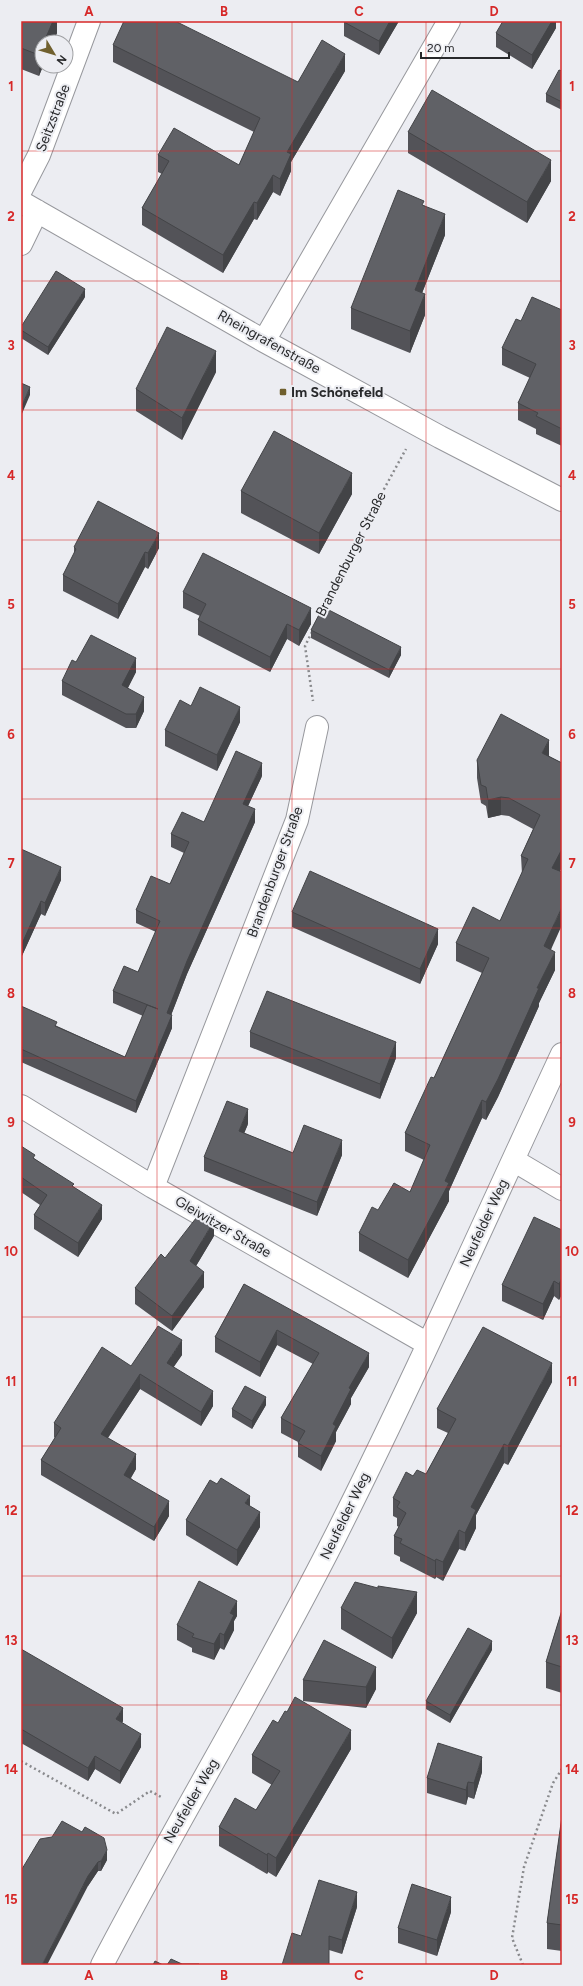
<svg xmlns="http://www.w3.org/2000/svg" width="583" height="1986" viewBox="0 0 583 1986" font-family="Figtree,sans-serif">
  <style>
    .lines { fill: none; stroke-linecap: round; stroke-linejoin: round }
    .minor-casing { stroke: #97989d; stroke-width: 24 }
    .path { stroke: #898a8d; stroke-width: 2.5; stroke-dasharray: 2 3; stroke-linecap: butt }
    .minor { stroke: #fff; stroke-width: 22 }
    .wall { fill: #535358 }
    .shaded-wall { fill: #434447 }
    .building { fill: #606166; stroke: #434447 }
    .grid { fill: none; stroke: #d62828; stroke-width: 1; stroke-opacity: 0.55 }
    .poi-dot { fill: #70602e; stroke: #ecedf2; stroke-width: 1.5 }
    .labels { text-anchor: middle; dominant-baseline: central; stroke-width: 4; stroke-linejoin: round; paint-order: stroke }
    .street-label { font-size: 14px; fill: #28292b; stroke: #ecedf2 }
    .poi-label { font-size: 14px; font-weight: bold; fill: #28292b; stroke: #ecedf2; text-anchor: start }
    .neatline { fill: none; stroke: #d62828; stroke-width: 1.5 }
    .grid-label { font-size: 13px; text-anchor: middle; font-weight: bold; fill: #d62828 }
  </style>
  <rect width="100%" height="100%" fill="#ecedf2"/>
  <g class="lines">
    <defs>
      <path id="minor" d="M21 190 39 155 89 21
        M21 202 264 341 440 437 562 500
        M21 244 37 211
        M264 341 449 21
        M21 1106 153 1187 428 1344
        M513 1160 562 1189
        M153 1187 297 820 317 727
        M102 1965C177 1821 262 1682 335 1537 415 1378 487 1215 562 1054"/>
    </defs>
    <use href="#minor" class="minor-casing"/>
    <path class="path" d="M323 610 355 542 406 449
      M312 632 305 646 313 701
      M21 1761 116 1814 150 1791 163 1798
      M523 1965 512 1938 524 1867 553 1783 562 1769"/>
    <use href="#minor" class="minor"/>
  </g>
  <path class="wall" d="M21 21H57V33L53 42H42V66H43L39 76 21 69Z
    M399 21 379 55 344 36V22Z
    M556 21V28L532 69 496 47V33Z
    M113 45 298 82 345 71 291 162V171L280 196 273 192 257 220 254 219 223 273 142 225V208L162 174 158 172V155L239 165 254 132 113 62Z
    M562 71V110L546 102V94Z
    M408 132 551 181 527 223 408 153Z
    M424 205 445 235 422 293 425 315 410 353 351 329V308Z
    M85 297 48 355 21 338V327Z
    M562 310V446L536 434V429L518 420V403L530 378 502 365V348L521 321Z
    M216 372 182 440 136 411V389Z
    M241 491 352 494 319 554 241 513Z
    M74 547 159 548 148 569 145 567 118 619 63 591V575L74 554Z
    M183 592 311 624 299 646 287 639 270 672 198 635V620L200 616 183 608Z
    M311 630 401 655 389 678 311 638Z
    M76 662 136 672 128 688 144 711 136 728H126L62 695V681Z
    M191 706 240 722 217 771 165 746V730Z
    M549 756 562 763V867L560 871 551 950 555 970 539 1003V1006L498 1097 486 1120 482 1118 449 1191V1201L408 1278 359 1251V1233L378 1210 410 1192 424 1160 405 1151V1133L434 1078 482 973 456 961V943L500 921 522 874 521 856 533 829 509 816 501 815 488 818 486 806 481 803 477 778V760Z
    M262 776 248 806 255 822 187 974 171 1015 172 1028 136 1113 21 1062V1006L57 1026 125 1057 143 1016 113 1003V991L138 972 156 932 136 923V910L170 884 184 853 171 847V834L204 822Z
    M21 849 61 880 45 916 41 914 21 958Z
    M292 912 438 944 420 984 292 927Z
    M250 1032 396 1058 380 1099 250 1047Z
    M248 1124 244 1133 293 1153 342 1155 317 1216 204 1171V1157Z
    M21 1146 35 1159 74 1187 102 1219 78 1257 34 1229V1215L40 1205 21 1192Z
    M562 1230V1294L559 1300 554 1296 543 1320 502 1301V1285Z
    M214 1236 196 1266 204 1287 172 1331 135 1304V1288L165 1258Z
    M244 1284 369 1367 351 1398V1404L336 1432V1441L321 1471 298 1457V1442L281 1433V1418L313 1364 277 1345 260 1377 215 1352V1337Z
    M182 1355 173 1367 213 1406 201 1426 140 1389 108 1438 136 1469 131 1478 169 1516 154 1541 41 1475V1460L55 1438 54 1437V1423L131 1366Z
    M552 1382 508 1465 504 1463 476 1515V1528L465 1551 459 1549 443 1581 436 1577 435 1579 400 1561V1557L394 1554V1536L399 1527 397 1526V1518L393 1516V1498L413 1476 426 1474 448 1433 437 1428V1409Z
    M266 1405 252 1429 232 1417V1409Z
    M186 1520 260 1527 237 1566 186 1535Z
    M341 1608 417 1613 392 1659 341 1629Z
    M562 1610V1693L546 1688V1662Z
    M237 1616 234 1621V1630L224 1650 220 1648 214 1660 192 1652V1648L177 1640V1625Z
    M21 1649 123 1721 122 1723 141 1747 120 1784 95 1769 88 1781 21 1743Z
    M492 1650 450 1723 426 1709V1701Z
    M376 1667V1689L366 1708 303 1701V1680Z
    M278 1723 351 1749 276 1877 268 1872 267 1874 219 1846V1827L256 1810 272 1785 252 1773V1755Z
    M482 1772 474 1799 468 1797 466 1805 427 1793V1778Z
    M562 1816V1951L547 1949V1923Z
    M107 1860 101 1871H98L88 1886 22 1869Z
    M357 1907 342 1954 329 1950 301 1936Z
    M451 1912 437 1956 398 1943V1928Z"/>
  <path class="shaded-wall" d="M53 21H57V33L53 42H44Z
    M390 21H399L379 55V41Z
    M552 21H556V28L532 69V55Z
    M42 48V66H43L39 76V55Z
    M345 54V71L291 162V171L280 196V179L287 152Z
    M551 160V181L527 223V202Z
    M273 175V192L257 220V203Z
    M254 202V219L223 273V255Z
    M445 214V235L415 311V290Z
    M85 289V297L48 355V347Z
    M425 294V315L410 353V331Z
    M216 351V372L182 440V418Z
    M30 387V395L21 416V408Z
    M352 473V494L319 554V533Z
    M159 533V548L148 569V553Z
    M145 552V567L118 619V604Z
    M311 608V624L299 646V630Z
    M287 624V639L270 672V657Z
    M401 647V655L389 678V670Z
    M136 658V672L122 699V685Z
    M144 697V711L136 728V714Z
    M240 707V722L217 771V755Z
    M549 740V759L542 753Z
    M262 763V776L243 817V804Z
    M501 797V815L488 818V800Z
    M255 809V822L187 974 167 1026V1013L187 961Z
    M562 849V867L552 886V868Z
    M61 867V880L45 916V903Z
    M41 901V914L21 958V946Z
    M562 907V925L544 965V946Z
    M438 929V944L420 984V969Z
    M555 952V970L539 1003V1006L498 1097 486 1120V1102L537 988Z
    M172 1015V1028L136 1113V1101Z
    M396 1042V1058L380 1099V1084Z
    M482 1100V1118L449 1191V1201L408 1278V1260L445 1181Z
    M248 1109V1124L239 1146V1131Z
    M342 1140V1155L317 1216V1202Z
    M102 1205V1219L78 1257V1243Z
    M214 1221V1236L190 1276V1261Z
    M204 1272V1287L172 1331V1316Z
    M562 1278V1294L559 1300V1284Z
    M554 1281V1296L543 1320V1304Z
    M277 1330V1345L260 1377V1362Z
    M182 1340V1355L167 1377V1363Z
    M369 1353V1367L351 1398V1404L336 1432V1441L321 1471V1456L333 1424 349 1388Z
    M552 1363V1382L508 1465V1446Z
    M140 1374V1389L101 1448V1434Z
    M213 1391V1406L201 1426V1412Z
    M266 1397V1405L252 1429V1421Z
    M504 1444V1463L476 1515V1528L465 1551V1533L471 1507Z
    M136 1454V1469L124 1489V1475Z
    M250 1496V1511L245 1503Z
    M169 1501V1516L154 1541V1527Z
    M260 1512V1527L237 1566V1550Z
    M459 1530V1549L443 1581V1562Z
    M436 1559V1577L435 1579V1561Z
    M417 1592V1613L392 1659V1638Z
    M237 1601V1616L234 1621V1630L224 1650V1635L230 1613Z
    M220 1633V1648L214 1660V1644Z
    M492 1641V1650L450 1723V1715Z
    M376 1667V1689L366 1708V1687Z
    M123 1708V1721L116 1733V1719Z
    M351 1730V1749L276 1877V1858Z
    M141 1734V1747L120 1784V1771Z
    M95 1756V1769L88 1781V1768Z
    M482 1757V1772L474 1799V1783Z
    M468 1782V1797L466 1805V1790Z
    M107 1850V1860L101 1871V1861Z
    M268 1853V1872L267 1874V1855Z
    M98 1862V1871L88 1886 47 1965H42L88 1876Z
    M357 1892V1907L342 1954V1940Z
    M451 1897V1912L437 1956V1940Z"/>
  <path class="building" d="M21 21H53L44 42H42V48L39 55 21 48Z
    M124 21H175L298 82 322 40 345 54 287 152 291 154 280 179 273 175 257 203 254 202 223 255 142 208 169 161 158 155 174 128 239 165 260 118 113 45Z
    M345 21H390L379 41 344 22Z
    M503 21H552L532 55 496 33Z
    M559 70 562 71V102L546 94Z
    M432 90 551 160 527 202 408 132Z
    M398 190 424 201 422 205 445 214 415 290 425 294 410 331 351 308Z
    M56 271 85 289 48 347 21 330V327Z
    M532 297 562 310V429L536 416 538 413 518 403 536 364 502 348 516 319 521 321Z
    M167 327 216 351 182 418 136 389Z
    M21 383 30 387 21 408Z
    M274 431 352 473 319 533 241 491Z
    M98 501 159 533 148 553 145 552 118 604 63 575 76 549 74 547Z
    M203 553 311 608 299 630 287 624 270 657 198 620 206 604 183 592Z
    M323 607 401 647 389 670 311 630Z
    M91 635 136 658 122 685 144 697 136 714H126L62 681 72 660 76 662Z
    M200 687 240 707 217 755 165 730 180 700 191 706Z
    M501 714 549 740 542 753 562 763V849L552 868 562 872V907L544 946 555 952 537 988H539L498 1079 486 1102 482 1100 445 1181 449 1183 408 1260 359 1233 372 1207 378 1210 394 1183 410 1192 430 1145 405 1133 431 1077 434 1078 489 958 456 943 473 907 500 921 528 859 521 856 540 815 509 798 501 797 488 800 486 787 481 785 477 760Z
    M236 751 262 763 243 804 255 809 187 961 167 1013 172 1015 136 1101 21 1049 22 1047 21 1046V1006L57 1022 55 1026 125 1057 147 1005 158 1009 113 991 124 966 138 972 160 921 136 910 151 876 170 884 189 842 171 834 182 812 204 822Z
    M21 849 61 867 45 903 41 901 21 946Z
    M310 871 438 929 420 969 292 912Z
    M267 991 396 1042 380 1084 250 1032Z
    M227 1101 248 1109 239 1131 293 1153 304 1125 342 1140 317 1202 204 1157Z
    M21 1146 35 1155 33 1158 74 1184 72 1186 102 1205 78 1243 34 1215 47 1195 21 1177Z
    M200 1213 214 1221 190 1261 204 1272 172 1316 135 1288 161 1254 165 1258Z
    M534 1217 562 1230V1278L559 1284 554 1281 543 1304 502 1285Z
    M244 1284 369 1353 349 1388 351 1389 333 1424 336 1426 321 1456 298 1443 305 1431 281 1418 319 1353 277 1330 260 1362 215 1337Z
    M158 1326 182 1340 167 1363 213 1391 201 1412 140 1374 101 1434 136 1454 124 1475 169 1501 154 1527 41 1460 61 1428 54 1423 102 1347 131 1366Z
    M483 1327 552 1363 508 1446 504 1444 471 1507 476 1510 465 1533 459 1530 443 1562 436 1559 435 1561 400 1543 402 1539 394 1536 406 1513 397 1507 400 1502 393 1498 406 1472 413 1476 417 1470 426 1474 456 1419 437 1409Z
    M245 1386 266 1397 252 1421 232 1409Z
    M221 1478 250 1496 245 1503 260 1512 237 1550 186 1520 210 1480 217 1484Z
    M199 1581 237 1601 230 1613 234 1615 224 1635 220 1633 214 1644 192 1637 194 1634 177 1625Z
    M355 1582 378 1588V1586L417 1592 392 1638 341 1608Z
    M562 1610V1667L546 1662Z
    M468 1628 492 1641 450 1715 426 1701Z
    M324 1640 376 1667 366 1687 303 1680Z
    M21 1649 123 1708 116 1719 141 1734 120 1771 95 1756 88 1768 21 1729Z
    M295 1697 351 1730 276 1858 268 1853 267 1855 219 1827 235 1798 256 1810 280 1771 252 1755 273 1720 278 1723 285 1711 287 1712Z
    M438 1743 482 1757 474 1783 468 1782 466 1790 427 1778Z
    M562 1816V1925L547 1923Z
    M62 1821 82 1832 85 1827 104 1838 107 1850 101 1861 98 1862 88 1876 42 1965H21V1869H22L40 1839 52 1837Z
    M319 1880 357 1892 342 1940 329 1936V1965H282L292 1933 301 1936Z
    M412 1884 451 1897 437 1940 398 1928Z
    M171 1959 182 1964H199V1965H167Z
    M155 1961 163 1965H153Z"/>
  <path class="grid" d="M157 21V1965M292 21V1965M426 21V1965M21 151H562M21 281H562M21 410H562M21 540H562M21 669H562M21 799H562M21 928H562M21 1058H562M21 1187H562M21 1317H562M21 1446H562M21 1576H562M21 1705H562M21 1835H562"/>
  <rect class="poi-dot" x="279" y="388" width="8" height="8" rx="2"/>
  <g class="labels">
    <g class="street-label">
      <text transform="translate(53 118) rotate(-69)">Seitzstraße</text>
      <text transform="translate(269 342) rotate(29)">Rheingrafenstraße</text>
      <text transform="translate(351 554) rotate(-63)">Brandenburger Straße</text>
      <text transform="translate(275 872) rotate(-70)">Brandenburger Straße</text>
      <text transform="translate(484 1223) rotate(-65)">Neufelder Weg</text>
      <text transform="translate(223 1227) rotate(30)">Gleiwitzer Straße</text>
      <text transform="translate(345 1516) rotate(-64)">Neufelder Weg</text>
      <text transform="translate(191 1801) rotate(-60)">Neufelder Weg</text>
    </g>
    <g class="poi-label">
      <text x="291" y="392">Im Schönefeld</text>
    </g>
  </g>
  <rect width="583" height="1986" fill="none" stroke="#ecedf2" stroke-width="44"/>
  <g transform="translate(54 54) rotate(128)"><circle r="19" fill="#ecedf2" stroke="#9e9fa2"/>
  <path d="M0-3L7 15L0 10L-7 15Z" fill="#70602e"/>
  <text y="-6" font-size="11" font-weight="bold" text-anchor="middle" fill="#28292b">N</text>
  </g>
  <path d="M421 52v6h88v-6" fill="none" stroke="#28292b" stroke-width="2"/>
  <text x="427" y="52" font-size="12" fill="#28292b" stroke="#ecedf2" stroke-width="3" paint-order="stroke">20 m</text>
  <rect x="22" y="22" width="539" height="1942" class="neatline"/>
  <g class="grid-label">
    <text x="89" y="16">A</text>
    <text x="224" y="16">B</text>
    <text x="359" y="16">C</text>
    <text x="494" y="16">D</text>
    <text x="11" y="91">1</text>
    <text x="572" y="91">1</text>
    <text x="11" y="221">2</text>
    <text x="572" y="221">2</text>
    <text x="11" y="350">3</text>
    <text x="572" y="350">3</text>
    <text x="11" y="480">4</text>
    <text x="572" y="480">4</text>
    <text x="11" y="609">5</text>
    <text x="572" y="609">5</text>
    <text x="11" y="739">6</text>
    <text x="572" y="739">6</text>
    <text x="11" y="868">7</text>
    <text x="572" y="868">7</text>
    <text x="11" y="998">8</text>
    <text x="572" y="998">8</text>
    <text x="11" y="1127">9</text>
    <text x="572" y="1127">9</text>
    <text x="11" y="1256">10</text>
    <text x="572" y="1256">10</text>
    <text x="11" y="1386">11</text>
    <text x="572" y="1386">11</text>
    <text x="11" y="1515">12</text>
    <text x="572" y="1515">12</text>
    <text x="11" y="1645">13</text>
    <text x="572" y="1645">13</text>
    <text x="11" y="1774">14</text>
    <text x="572" y="1774">14</text>
    <text x="11" y="1904">15</text>
    <text x="572" y="1904">15</text>
    <text x="89" y="1980">A</text>
    <text x="224" y="1980">B</text>
    <text x="359" y="1980">C</text>
    <text x="494" y="1980">D</text>
  </g>
</svg>
